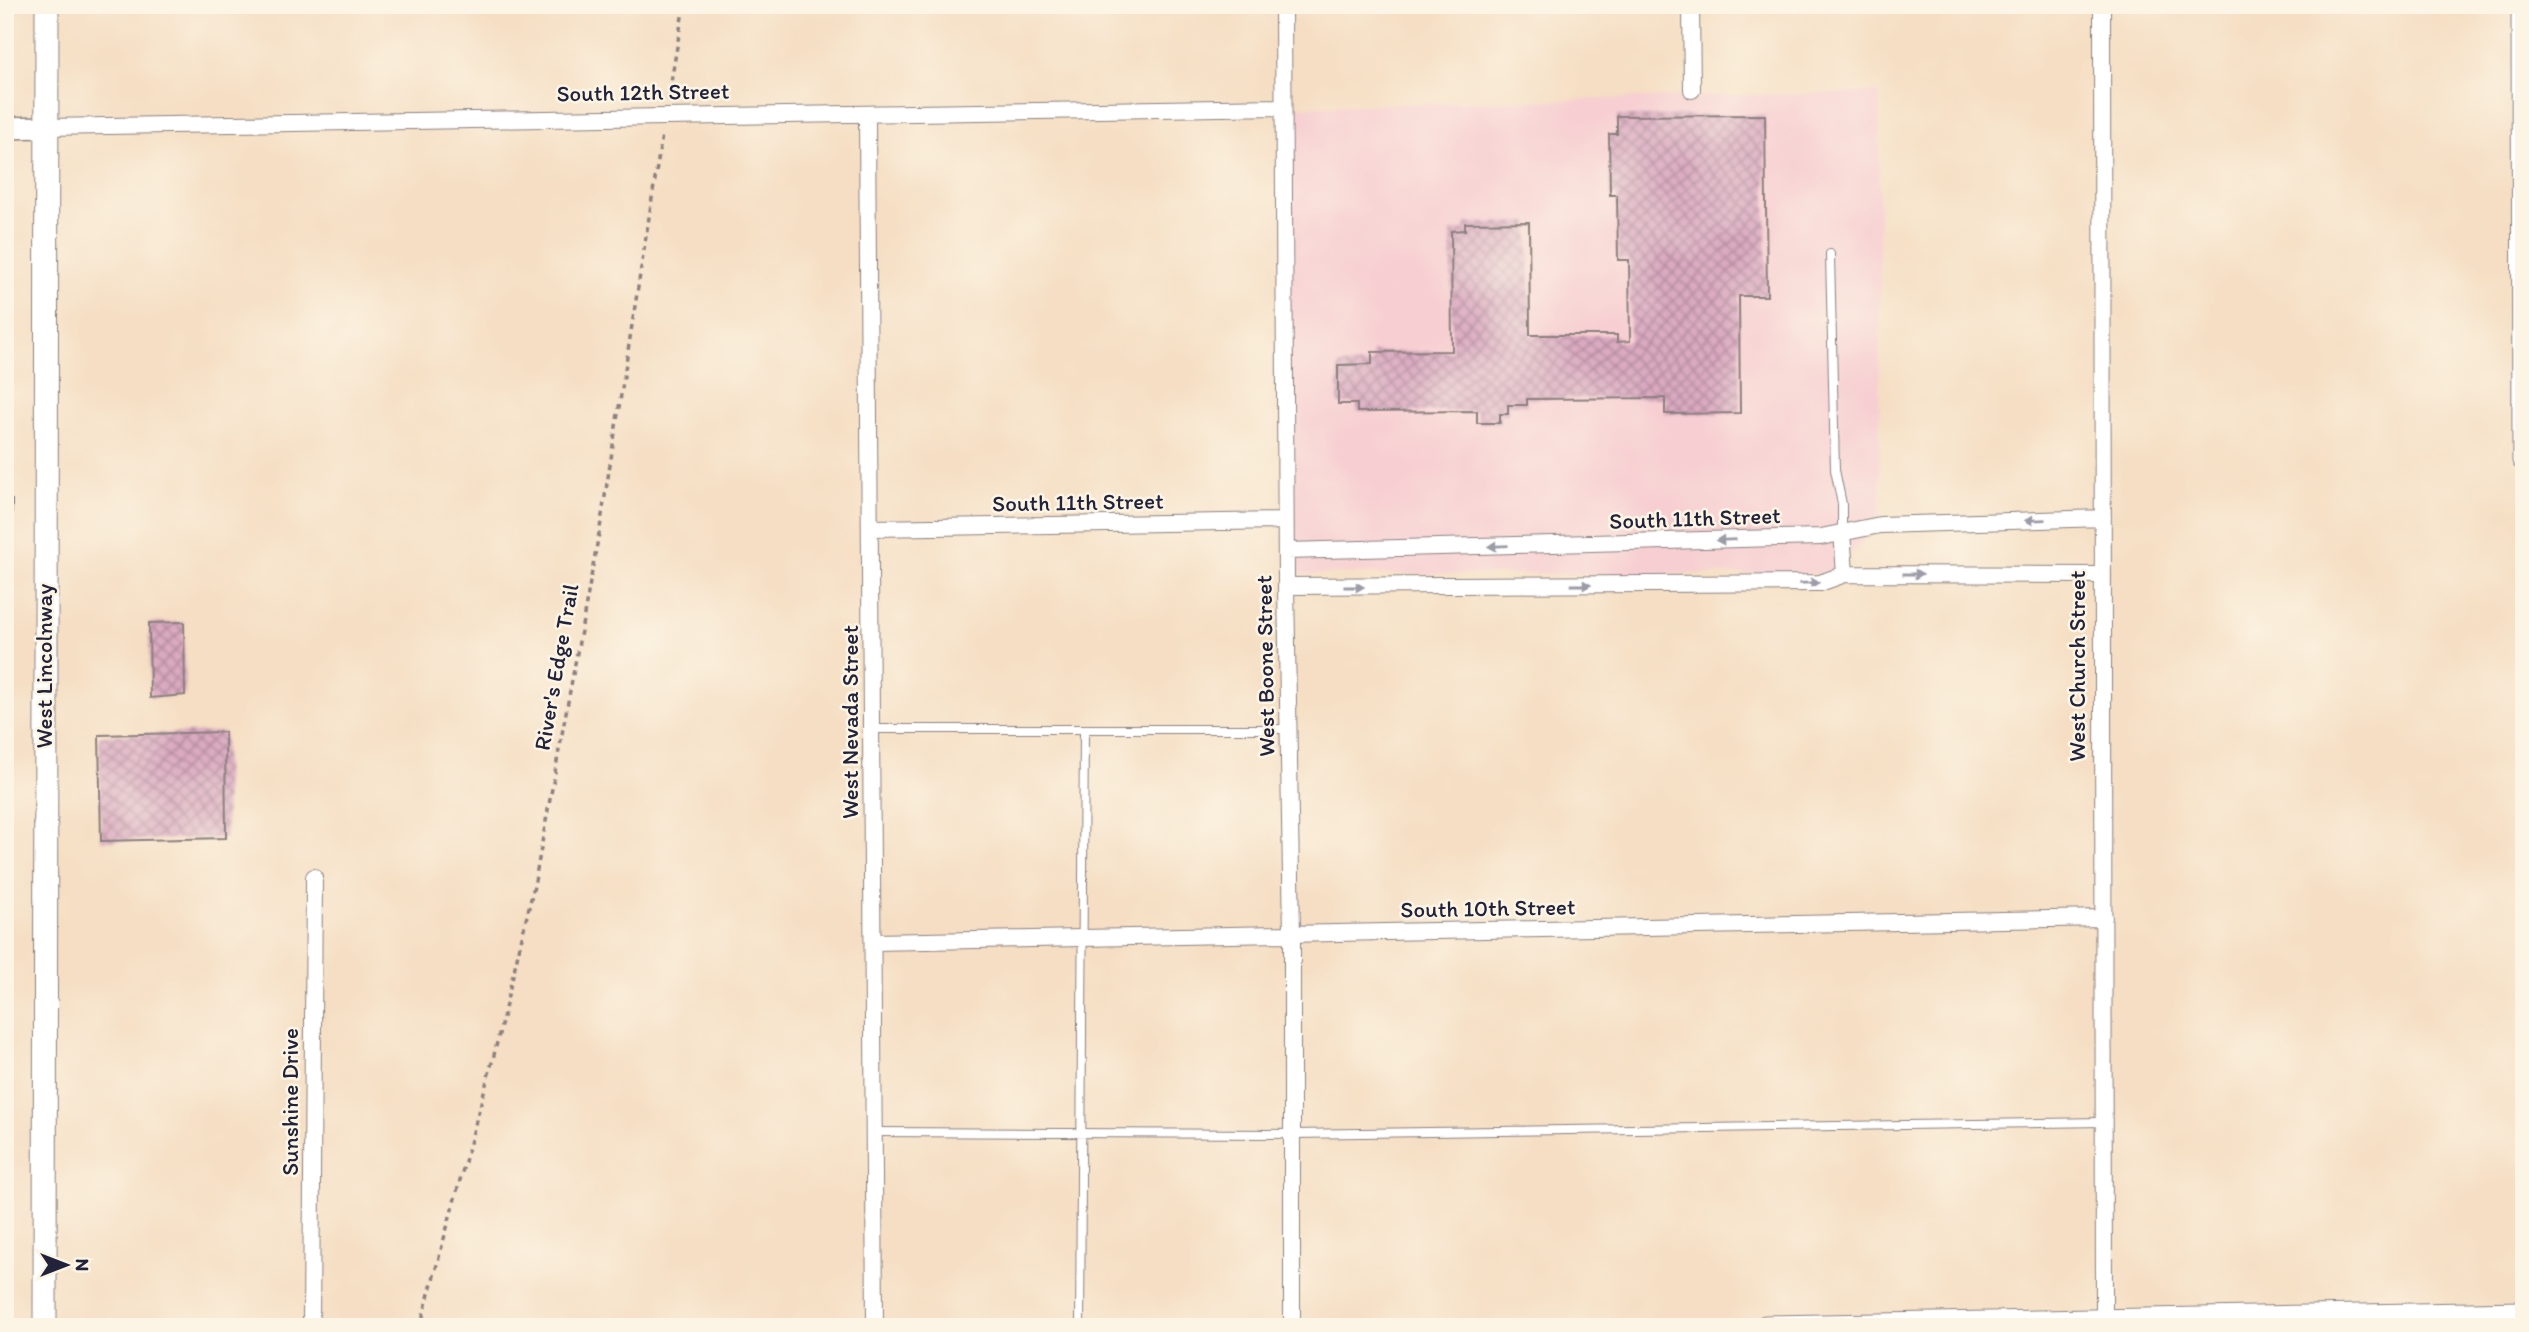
<svg xmlns="http://www.w3.org/2000/svg" width="2529" height="1332" viewBox="0 0 2529 1332" font-family="Itim,sans-serif">
  <style>
    .built { fill: #f7cfd2 }
    .building { fill: url(#building-cross-hatch) }
    .lines { fill: none; stroke-linecap: round; stroke-linejoin: round }
    .service-casing { stroke: #8c807f; stroke-width: 10 }
    .minor-casing { stroke: #8c807f; stroke-width: 18 }
    .tertiary-casing { stroke: #8c807f; stroke-width: 24 }
    .secondary-casing { stroke: #8c807f; stroke-width: 25 }
    .path { stroke: #8c807f; stroke-width: 3.5; stroke-dasharray: 5 5; stroke-linecap: butt }
    .service { stroke: #fff; stroke-width: 8 }
    .minor { stroke: #fff; stroke-width: 16 }
    .tertiary { stroke: #fff; stroke-width: 21 }
    .secondary { stroke: #fff; stroke-width: 23 }
    .oneway { fill: #9c9ca7 }
    .labels { text-anchor: middle; dominant-baseline: central; stroke-width: 5; stroke-linejoin: round; paint-order: stroke }
    .street-label { font-size: 23px; fill: #22223b; stroke: #fcf5e5 }
  </style>
  <defs>
    <pattern id="building-cross-hatch" width="8" height="8" patternUnits="userSpaceOnUse" patternTransform="scale(1.75)"><rect width="8" height="8" fill="#dbaac1"/><path d="M0 0l8 8M0 8l8-8" fill="none" stroke="#b18a9e"/></pattern>
  </defs>
  <rect width="100%" height="100%" fill="#fcf5e5"/>
  <filter id="ink" filterUnits="userSpaceOnUse"><feTurbulence type="fractalNoise" baseFrequency=".0143" numOctaves="2"/><feDisplacementMap in="SourceGraphic" scale="14" xChannelSelector="R" yChannelSelector="G"/><feConvolveMatrix kernelMatrix="1 2 1 2 8 2 1 2 1" color-interpolation-filters="sRGB"/></filter>
  <filter id="wash" filterUnits="userSpaceOnUse"><feTurbulence type="fractalNoise" baseFrequency=".00686" numOctaves="4" result="noise"/><feDisplacementMap in="SourceGraphic" scale="28" xChannelSelector="R" yChannelSelector="G"/><feGaussianBlur stdDeviation="1.57" result="paint"/><feColorMatrix in="noise" values="0 0 0 0 0 0 0 0 0 0 0 0 0 0 0 0 0 1.4 0 .05"/><feComposite in="paint" operator="in"/></filter>
  <g filter="url(#wash)">
    <rect width="100%" height="100%" fill="#f5dec3"/>
    <path class="built" d="M1879 92 1880 525 1828 574H1286L1282 107Z"/>
    <g id="blocks">
      <path class="building" d="M1765 115 1767 296H1739L1740 413 1665 414V398L1527 399V405H1508V414H1500V423H1477V411L1357 412V404H1338V365L1372 364V352L1452 351 1451 231 1465 230V223L1529 222 1530 335H1617V342L1630 341 1629 260H1618L1617 195H1610L1609 134H1617V116Z
        M5 500H12V561H5Z
        M184 622 185 695 150 698 149 623Z
        M225 732 226 838 101 841 99 735Z"/>
    </g>
  </g>
  <g filter="url(#ink)">
    <use href="#blocks" fill-opacity="0" stroke="#8c807f" stroke-width="2"/>
    <g class="lines">
      <defs>
        <path id="service" d="M1830 254 1835 470 1842 504V532
          M872 729H1288
          M875 1132 1292 1134 2104 1122
          M1080 1327 1084 729"/>
        <path id="minor" d="M1283 5 1286 586 1292 934V1327
          M1691 5 1692 90
          M2102 5 2104 1320
          M867 116 875 1327
          M44 127 1282 107
          M871 528 1285 521
          M1842 532 1845 574
          M1286 551 1821 537 1880 525 2103 518
          M1286 586 1820 583 1845 574 2103 575
          M874 942 2104 918
          M311 1327 314 877"/>
        <path id="tertiary" d="M5 128 44 127"/>
        <path id="secondary" d="M2523 5 2524 460
          M45 1327 47 5
          M1766 1327 2524 1313"/>
      </defs>
      <use href="#service" class="service-casing"/>
      <use href="#minor" class="minor-casing"/>
      <use href="#tertiary" class="tertiary-casing"/>
      <use href="#secondary" class="secondary-casing"/>
      <path class="path" d="M668 100 684 5
        M420 1327 494 1055 534 886 600 528 662 135"/>
      <use href="#service" class="service"/>
      <use href="#minor" class="minor"/>
      <use href="#tertiary" class="tertiary"/>
      <use href="#secondary" class="secondary"/>
    </g>
    <defs><path id="oneway-solid" d="M-6-.8H1V-3.2L6.5 0L1 3.2V.8H-6Z" transform="scale(1.75)"/></defs>
    <g class="oneway">
      <use href="#oneway-solid" transform="translate(2035 520) rotate(178)"/>
      <use href="#oneway-solid" transform="translate(1726 540) rotate(178)"/>
      <use href="#oneway-solid" transform="translate(1498 546) rotate(178)"/>
      <use href="#oneway-solid" transform="translate(1913 574)"/>
      <use href="#oneway-solid" transform="translate(1809 583) rotate(-2)"/>
      <use href="#oneway-solid" transform="translate(1581 585)"/>
      <use href="#oneway-solid" transform="translate(1354 587)"/>
    </g>
  </g>
  <g class="labels">
    <g class="street-label">
      <text transform="translate(643 92) rotate(-1)">South 12th Street</text>
      <text transform="translate(1078 502) rotate(-1)">South 11th Street</text>
      <text transform="translate(1695 518) rotate(-2)">South 11th Street</text>
      <text transform="translate(44 666) rotate(-90)">West Lincolnway</text>
      <text transform="translate(1265 666) rotate(-91)">West Boone Street</text>
      <text transform="translate(2077 666) rotate(-90)">West Church Street</text>
      <text transform="translate(556 667) rotate(-80)">River's Edge Trail</text>
      <text transform="translate(850 722) rotate(-90)">West Nevada Street</text>
      <text transform="translate(1488 908) rotate(-1)">South 10th Street</text>
      <text transform="translate(290 1102) rotate(-90)">Sunshine Drive</text>
    </g>
  </g>
  <rect width="2529" height="1332" fill="none" stroke="#fcf5e5" stroke-width="28"/>
  <g transform="translate(66 1265) rotate(90)" stroke="#fcf5e5" stroke-width="5" paint-order="stroke">
  <path d="M0-5L12 26L0 18L-12 26Z" fill="#22223b"/>
  <text y="-10" font-size="19" font-weight="bold" text-anchor="middle" fill="#22223b">N</text>
  </g>
</svg>
